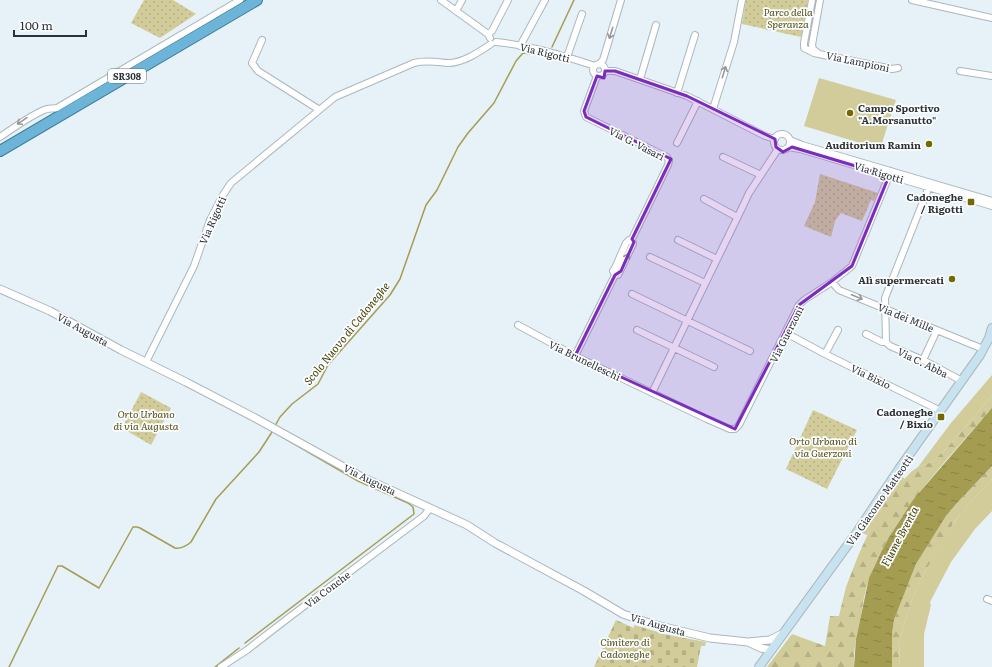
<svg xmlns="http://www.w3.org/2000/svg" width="992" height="667" viewBox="0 0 992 667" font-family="Literata,serif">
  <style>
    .grass { fill: #d1cc99 }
    .forest { fill: url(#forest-firs) }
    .cemetery { fill: url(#cemetery-stones) }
    .park { fill: url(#park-dots) }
    .water { fill: url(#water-ripples) }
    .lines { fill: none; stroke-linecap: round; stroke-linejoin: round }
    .stream { stroke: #a49d51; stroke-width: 1.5 }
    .minor-casing { stroke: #acb7bd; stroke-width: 8 }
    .tertiary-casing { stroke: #acb7bd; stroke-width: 9 }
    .secondary-casing { stroke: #acb7bd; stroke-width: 10 }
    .trunk-casing { stroke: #3e7b98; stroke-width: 12 }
    .minor { stroke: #fff; stroke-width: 6 }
    .tertiary { stroke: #fff; stroke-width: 7 }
    .secondary { stroke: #c8e3f0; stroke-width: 8 }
    .trunk { stroke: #6cb4d8; stroke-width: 10 }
    .oneway { stroke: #96989a }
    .marked { fill: #7b2cbf; fill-opacity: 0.2; stroke: #7b2cbf; stroke-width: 3; stroke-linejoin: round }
    .poi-dot { fill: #726901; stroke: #fbfdff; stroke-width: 1.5 }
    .labels { text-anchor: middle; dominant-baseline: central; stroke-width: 3.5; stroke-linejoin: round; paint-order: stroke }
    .shield { fill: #fbfdff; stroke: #6b6f71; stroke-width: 1 }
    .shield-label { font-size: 9px; font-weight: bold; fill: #2d3234 }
    .park-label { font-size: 10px; font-style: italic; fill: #555016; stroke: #fbfdff }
    .street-label { font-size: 10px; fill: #2d3234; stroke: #fbfdff }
    .poi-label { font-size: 10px; font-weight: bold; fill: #2d3234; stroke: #fbfdff; text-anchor: end }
    .water-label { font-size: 11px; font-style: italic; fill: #453f00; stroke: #fbfdff }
  </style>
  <defs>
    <pattern id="forest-firs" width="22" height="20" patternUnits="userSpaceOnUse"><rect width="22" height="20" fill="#d1cc99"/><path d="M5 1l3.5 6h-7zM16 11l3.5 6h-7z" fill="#b4b084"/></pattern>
    <pattern id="cemetery-stones" width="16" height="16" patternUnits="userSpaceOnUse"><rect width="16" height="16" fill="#d1cc99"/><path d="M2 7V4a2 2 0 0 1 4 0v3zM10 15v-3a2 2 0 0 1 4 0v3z" fill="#b4b084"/></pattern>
    <pattern id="park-dots" width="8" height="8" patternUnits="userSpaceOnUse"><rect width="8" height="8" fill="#d1cc99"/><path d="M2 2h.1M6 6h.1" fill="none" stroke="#b4b084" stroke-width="1.8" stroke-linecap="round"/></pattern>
    <pattern id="water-ripples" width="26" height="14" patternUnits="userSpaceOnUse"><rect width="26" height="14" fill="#a49d51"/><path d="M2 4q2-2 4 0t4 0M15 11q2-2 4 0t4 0" fill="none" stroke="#868144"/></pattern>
  </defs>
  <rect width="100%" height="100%" fill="#e6f2f8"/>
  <path class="grass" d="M819 78 896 100 880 149 804 126Z
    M992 375V396L946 449 932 462 918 467 951 423Z
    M900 475 905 479 890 495 867 535 862 533Z
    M992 479V511L975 529 951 562 930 602 931 605 924 634V667H900L899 642 908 611 919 582 946 535 960 514Z"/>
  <path class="forest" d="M992 396V408C949 458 893 514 870 577 865 589 863 603 861 616 857 632 853 650 854 667H767L792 634 825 646 830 616H839L846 587 858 556 872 525 890 495 911 472 918 467 932 462 946 449Z
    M992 466V479L960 514 953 524 919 582 908 611 899 642 900 667H892V633L894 620 916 564 946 516 956 504Z"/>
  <path class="cemetery" d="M616 620 634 628V625L658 632V633L706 642 705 646H701L697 667H594Z"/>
  <path class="park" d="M144 0H173L196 14 160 38 131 23Z
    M746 0H808L801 37 742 24Z
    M820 174 878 193 874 201 871 200 862 221 841 213 835 221 831 237 804 226 815 202Z
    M141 392 171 408 151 445 122 428Z
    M813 410 857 430 827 489 786 469Z"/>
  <path class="water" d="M992 408V466L956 504 946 516 916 564 894 620 892 634V667H854L856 639 866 592 869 578 881 552 889 537 913 500Z"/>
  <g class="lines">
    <path class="stream" d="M552 47 574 0
      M275 426 280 417 292 404 318 384 328 365 390 295 400 279 426 205 437 190 458 147 468 133 494 103 516 61 523 53 547 56
      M245 643 414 514 413 507 408 503 358 481 272 431
      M9 667 58 566H62L99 588 133 527H137L140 528 175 548C180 549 187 546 191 542L216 499 259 452 272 432
      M215 667 239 648"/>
    <defs>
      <path id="minor" d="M441 0 488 34 490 38
        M812 0 804 43V48L814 53 892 69 898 68
        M912 0 992 18
        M456 11 462 0
        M488 34 492 31 508 0
        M262 40 252 63 258 71 318 109
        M496 42C528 45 561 55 592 65L594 67
        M520 46 545 0
        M818 53 813 49 812 45 820 0
        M567 57 582 14
        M593 70a6 6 0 1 1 12 0a6 6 0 1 1-12 0Z
        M599 64 603 60 621 0
        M605 71H615L687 96 765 136 775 139
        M960 71 992 76
        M597 76 584 111 586 117 667 157 669 161 668 165 632 239 629 240 626 243 615 268 613 271 615 275
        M640 79 656 25
        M677 93 695 35
        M713 109 734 42 742 0
        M774 142a8 8 0 1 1 16 0a8 8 0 1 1-16 0Z
        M0 137C15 127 28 117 44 110 48 108 53 109 57 108L240 0
        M790 140 802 145 992 201
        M677 143 698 101
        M788 147 800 149 992 206
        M723 157 761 175
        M704 199 737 217
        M678 240 717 259
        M650 257 705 283
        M832 282 839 290 983 349
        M632 294 750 351
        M518 325 575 356 707 419 730 429H735L739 425 799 305 804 300 832 282 852 266 891 171
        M637 330 714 367
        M838 330 825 354 941 411
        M786 333 825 354
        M866 334 882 342H886
        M886 342 885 298 930 184
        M886 342 890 346 923 360 962 381
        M575 356 615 275H618L633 244 632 239
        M923 360 937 330
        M146 362 194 266 210 220 223 195 231 183 335 97 414 63C426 60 436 62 448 63 463 63 479 52 491 44
        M652 393 742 208 749 193 778 149
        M987 599 992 601
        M221 667 247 650 287 619 424 516 430 508"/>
      <path id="tertiary" d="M0 289 50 311 121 350 186 382 257 419 360 476 467 525 495 543 584 591 623 614 652 624 710 638 748 642 770 640 784 633
        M750 643 761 648 771 650"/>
      <path id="secondary" d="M759 667 855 535 899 469 980 355 989 338 992 328"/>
      <path id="trunk" d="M0 151 257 0"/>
    </defs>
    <use href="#minor" class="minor-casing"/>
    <use href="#tertiary" class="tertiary-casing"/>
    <use href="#secondary" class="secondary-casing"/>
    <use href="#trunk" class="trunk-casing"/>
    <use href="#minor" class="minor"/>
    <use href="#tertiary" class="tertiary"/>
    <use href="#secondary" class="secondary"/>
    <use href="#trunk" class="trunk"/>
  </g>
  <defs><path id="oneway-shaft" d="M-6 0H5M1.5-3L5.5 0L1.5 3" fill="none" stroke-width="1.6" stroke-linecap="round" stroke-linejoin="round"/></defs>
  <g class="oneway">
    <use href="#oneway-shaft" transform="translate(611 33) rotate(107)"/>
    <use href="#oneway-shaft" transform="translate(724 72) rotate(-73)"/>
    <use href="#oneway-shaft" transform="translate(22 121) rotate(146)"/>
    <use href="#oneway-shaft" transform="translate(626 259) rotate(-64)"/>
    <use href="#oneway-shaft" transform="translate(857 297) rotate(22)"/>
  </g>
  <path class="marked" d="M605 71H615L687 96 775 139 776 147 783 152 792 147 889 176 852 266 799 305 735 429 575 356 615 275 621 271 634 242 632 239 671 159 586 117 584 111 597 76 604 78Z"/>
  <g class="poi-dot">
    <circle cx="850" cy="113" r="4"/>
    <circle cx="929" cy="144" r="4"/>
    <rect x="967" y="198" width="8" height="8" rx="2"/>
    <circle cx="952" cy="279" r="4"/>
    <rect x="937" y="413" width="8" height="8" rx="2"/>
  </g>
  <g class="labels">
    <rect class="shield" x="108" y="69" width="38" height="14" rx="3"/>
    <g class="shield-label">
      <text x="127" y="76">SR308</text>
    </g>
    <g class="park-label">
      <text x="788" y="11">Parco della<tspan x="788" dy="12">Speranza</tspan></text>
      <text x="146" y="413">Orto Urbano<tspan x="146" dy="12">di via Augusta</tspan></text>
      <text x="823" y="440">Orto Urbano di<tspan x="823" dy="12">via Guerzoni</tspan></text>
      <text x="625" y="641">Cimitero di<tspan x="625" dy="12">Cadoneghe</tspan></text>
    </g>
    <g class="street-label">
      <text transform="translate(545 52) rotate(14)">Via Rigotti</text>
      <text transform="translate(858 61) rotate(12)">Via Lampioni</text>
      <text transform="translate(637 143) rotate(27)">Via G. Vasari</text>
      <text transform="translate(879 172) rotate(17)">Via Rigotti</text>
      <text transform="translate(212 220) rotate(-66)">Via Rigotti</text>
      <text transform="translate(906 317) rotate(22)">Via dei Mille</text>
      <text transform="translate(83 329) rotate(29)">Via Augusta</text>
      <text transform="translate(786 334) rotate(-63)">Via Guerzoni</text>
      <text transform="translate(585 360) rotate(26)">Via Brunelleschi</text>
      <text transform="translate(923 362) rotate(26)">Via C. Abba</text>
      <text transform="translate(871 376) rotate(26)">Via Bixio</text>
      <text transform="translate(370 479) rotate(26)">Via Augusta</text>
      <text transform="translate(879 500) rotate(-55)">Via Giacomo Matteotti</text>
      <text transform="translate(327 589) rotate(-37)">Via Conche</text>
      <text transform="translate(658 624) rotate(16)">Via Augusta</text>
    </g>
    <g class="poi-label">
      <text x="858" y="107" text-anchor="start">Campo Sportivo<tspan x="858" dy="12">"A.Morsanutto"</tspan></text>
      <text x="921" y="144">Auditorium Ramin</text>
      <text x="963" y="196">Cadoneghe<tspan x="963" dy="12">/ Rigotti</tspan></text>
      <text x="944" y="279">Alì supermercati</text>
      <text x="933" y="411">Cadoneghe<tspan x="933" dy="12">/ Bixio</tspan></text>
    </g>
    <g class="water-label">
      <text transform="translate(346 333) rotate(-51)">Scolo Nuovo di Cadoneghe</text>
      <text transform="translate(899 536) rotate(-62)">Fiume Brenta</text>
    </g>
  </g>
  <path d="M14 30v6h72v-6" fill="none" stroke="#2d3234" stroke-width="2"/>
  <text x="20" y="30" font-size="12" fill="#2d3234" stroke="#fbfdff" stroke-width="3" paint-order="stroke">100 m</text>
</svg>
